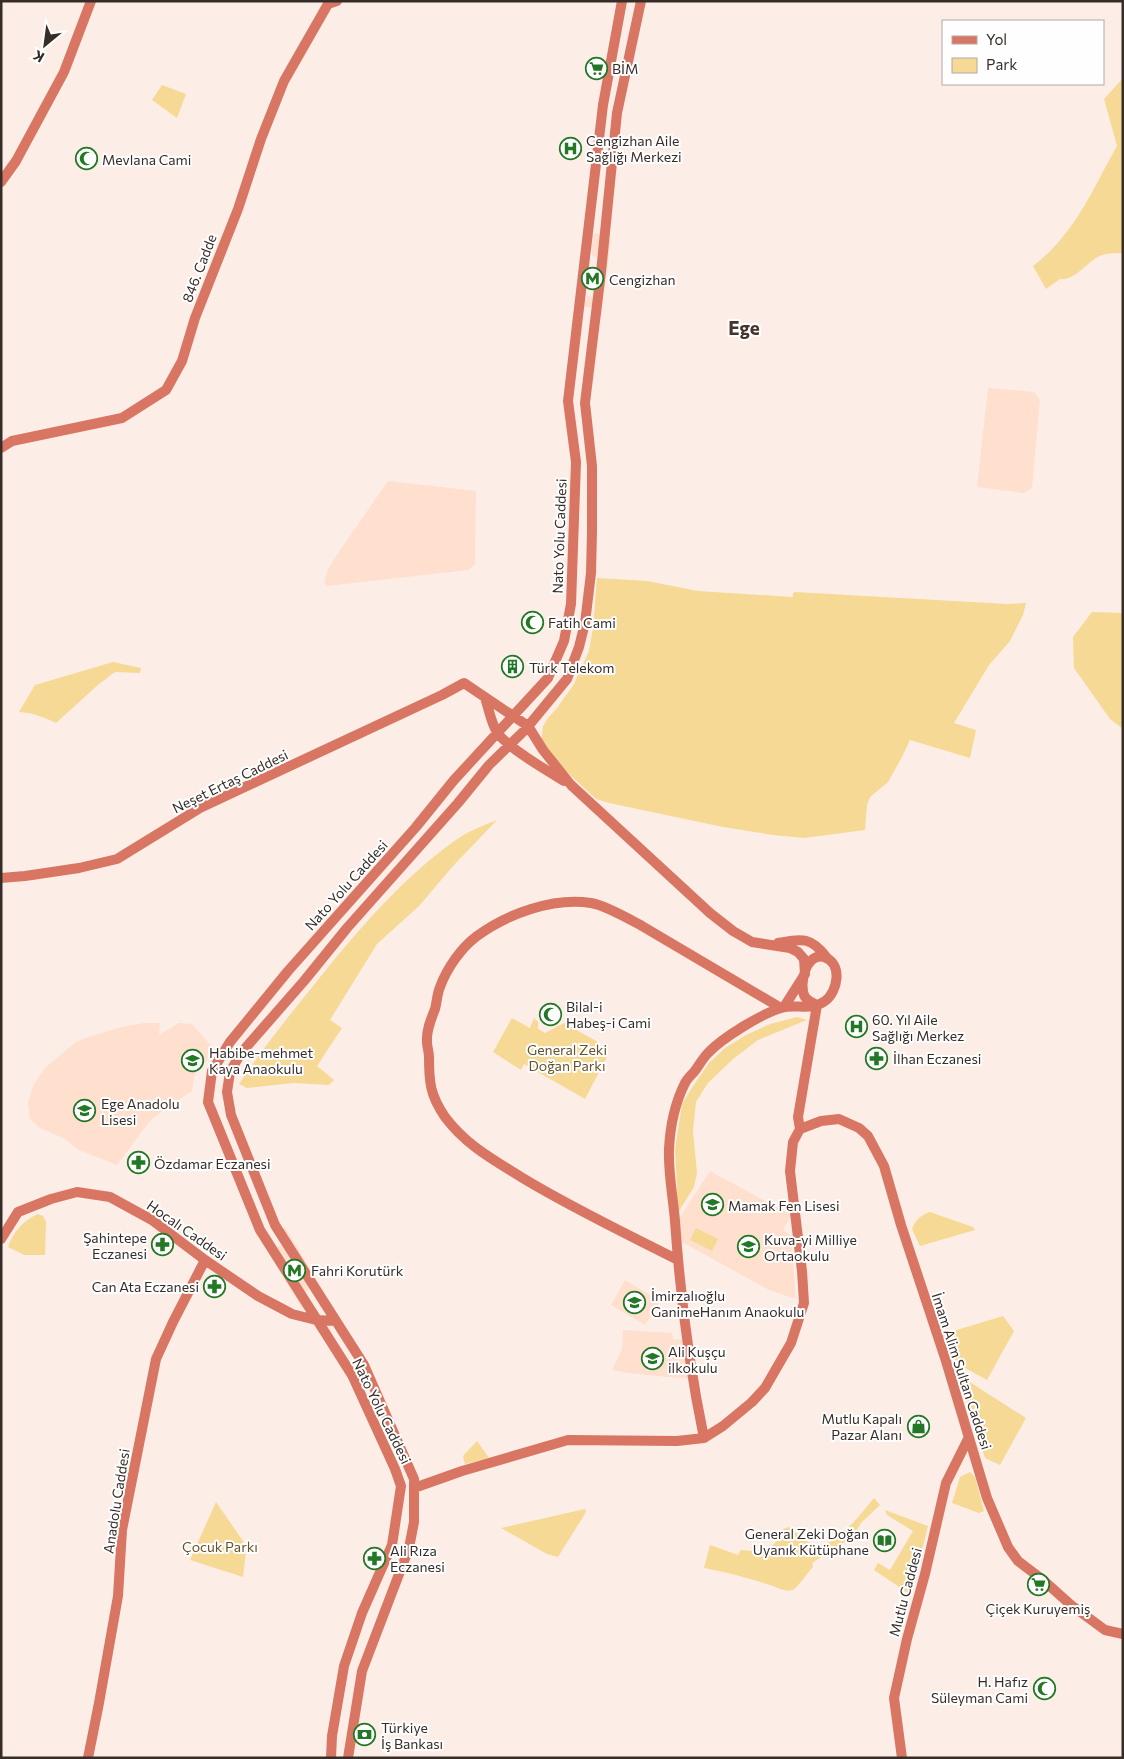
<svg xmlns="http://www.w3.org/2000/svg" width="1124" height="1759" viewBox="0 0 1124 1759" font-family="Commissioner,sans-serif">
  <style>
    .built { fill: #ffdfce; fill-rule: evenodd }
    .green { fill: #f6d994 }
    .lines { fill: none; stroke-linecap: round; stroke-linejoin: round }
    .secondary { stroke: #d87663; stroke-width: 10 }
    .labels { text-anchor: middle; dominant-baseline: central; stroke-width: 4; stroke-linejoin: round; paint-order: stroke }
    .poi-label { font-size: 14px; fill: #362d28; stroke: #fefefe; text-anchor: start }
    .street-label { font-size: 14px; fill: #362d28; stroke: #fefefe }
    .park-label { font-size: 14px; fill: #65542b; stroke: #fefefe }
    .district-label { font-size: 19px; font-weight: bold; fill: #463329; stroke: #fefefe }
  </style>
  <rect width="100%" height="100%" fill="#fceee6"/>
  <path class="built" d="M595 233H598L607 239H611L601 317 597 316 598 308 580 306 588 243 593 244 592 237ZM587 249 592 250V256L597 257 598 250 605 251 599 303 592 302 593 297 587 296 586 301 581 300Z
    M988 388 1034 392 1040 400 1032 488 1024 493 977 487Z
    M388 481 476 491 475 565 468 570 327 586 324 582 328 570 336 556Z
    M144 1023H160L159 1035 179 1023 192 1024 215 1050 198 1070 194 1077 192 1091 165 1109 149 1122 117 1165 79 1150 63 1138 40 1128 30 1119 28 1102 34 1084 45 1068 77 1041 121 1027Z
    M710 1171 791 1215 783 1230 791 1236 796 1299 769 1290 682 1242 679 1219Z
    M285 1227 325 1294 321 1296 311 1280 306 1283 309 1289 305 1292V1306L302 1308 261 1240 280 1252 277 1247 282 1244 281 1229ZM293 1261 308 1275 292 1284 289 1267 293 1265Z
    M625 1280 660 1301 645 1325 611 1305Z
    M623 1330 672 1333 673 1339 685 1340 690 1374 688 1379 628 1373 612 1370 622 1349Z"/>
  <path class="green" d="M1123 78V253C1116 253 1109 253 1102 255 1088 260 1076 281 1060 279L1046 289 1033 266C1043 258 1053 249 1061 239 1085 211 1099 177 1117 146L1104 99Z
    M162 85 186 94 177 118 152 100Z
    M597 578 647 581 698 591 793 597V593L795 592 1007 604 1026 603 1023 615 1010 641 989 665 954 723 976 730 970 758 910 740 902 757 888 782 870 797 867 805 865 830 804 838 773 835 723 827 609 803 596 799 551 757 542 740V735L543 726 548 718 557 708 574 684 589 651 593 628Z
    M1092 612 1123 613V729L1110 719 1074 668 1073 637Z
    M113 662 141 668 140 673 115 672 99 684 56 723C44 717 33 713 19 712L35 685Z
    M497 820 453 866 419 906 377 944 330 1020 342 1028 317 1066 334 1080 329 1085 293 1083 247 1088 239 1084C266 1043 298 1005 329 966 366 921 406 876 453 842 466 832 482 826 497 820Z
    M797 1017 807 1020 758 1040 733 1059 708 1083 696 1102 693 1131 697 1173 694 1187 679 1211 676 1212 677 1186 675 1150 682 1104 693 1086 709 1063 725 1048 746 1035 770 1024Z
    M512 1018 530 1028 534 1018 538 1022V1029L545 1033 564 1023 598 1042 595 1047 608 1055 585 1099 524 1064 521 1070 493 1052Z
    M930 1212 973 1227 975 1230 920 1246 912 1229C915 1220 922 1214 930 1212Z
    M38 1214 43 1216 46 1222 45 1255H24L8 1247C13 1232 24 1220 38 1214Z
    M696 1228 718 1239 712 1251 690 1240Z
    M1003 1316 1014 1331 987 1380 958 1364 955 1359 947 1333Z
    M965 1379 1026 1418 1000 1465 985 1458 961 1384Z
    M477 1441 489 1458 465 1464 463 1456Z
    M970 1472 975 1477 984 1511 979 1513 952 1503 960 1477Z
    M874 1498 880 1505 861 1523 855 1533 845 1542 812 1563 813 1567C808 1572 797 1589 792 1590 786 1592 778 1588 773 1586 748 1578 730 1573 704 1568L710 1545 738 1555 741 1550 752 1551 761 1557 776 1542 783 1529 789 1527C794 1531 806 1541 811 1544 833 1553 862 1512 874 1498Z
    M216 1502 243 1541 246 1551 243 1577 190 1560Z
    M585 1509 586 1512 558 1557 547 1554 501 1528Z
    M885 1510 928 1526 911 1595 874 1570 878 1563 890 1570 913 1531 887 1515Z"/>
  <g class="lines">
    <path class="secondary" d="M1 182 16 161 64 72 91 1
      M1 448 12 441 122 418 166 390 182 361 195 318 238 209 261 139 284 81 328 4 337 1
      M485 698C489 709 491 723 497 732 506 747 548 771 564 781
      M1 878 25 876 79 868 117 859 200 808 442 695 464 683 528 726 543 750 571 785 710 913 733 931 752 942 790 948 798 952 804 959 805 974 784 1007
      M778 943C802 938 812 937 827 958
      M800 1129 821 1121 839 1119 859 1128 868 1136 884 1166 901 1225 946 1361 987 1498 1008 1547 1018 1561 1043 1580 1071 1605 1105 1630 1123 1634
      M1 1239 18 1212 51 1199 77 1192 110 1197 152 1220 205 1260 258 1296 292 1314 316 1320 336 1321
      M678 1260C625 1233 572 1208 521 1177 492 1159 466 1145 445 1117 430 1095 429 1082 429 1057 429 1052 427 1047 427 1042 426 1031 431 1019 435 1009 437 1002 437 994 440 987 447 968 461 948 477 936 507 914 553 897 591 903 605 905 629 919 642 926L781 1008
      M704 1438C689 1366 680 1293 675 1221 673 1197 668 1173 669 1149 670 1128 675 1103 685 1083 687 1079 691 1075 694 1072 699 1066 702 1059 708 1053 722 1038 761 1014 781 1008 796 1003 810 1012 825 1001 838 992 843 963 824 957 806 952 798 985 805 997 808 1001 813 1003 817 1005
      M414 1488 462 1471 568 1440 677 1441 704 1438 723 1426 752 1402 765 1388 791 1343 804 1303 802 1271 790 1171 793 1142 800 1129 798 1117 817 1005
      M88 1758 99 1703 118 1596 122 1530 156 1359 173 1322 205 1260
      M331 1758 332 1736 344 1666 362 1613 392 1545 401 1486 395 1469 352 1375 260 1230 208 1102 212 1071 230 1042 288 971 416 827 454 780 548 678 564 641 571 604 576 462 568 401 603 105 622 1
      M348 1758 362 1671 409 1548 414 1522V1479L364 1365 275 1225 231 1115 227 1092 230 1072 241 1053 304 981 347 928 458 803 489 765 525 730 567 679 579 647 585 623 591 573 592 532V466L585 403 601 272 617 113 641 1
      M902 1758 894 1698 907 1639 925 1574 946 1483 968 1439"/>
  </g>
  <defs>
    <symbol id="supermarket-ring" viewBox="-11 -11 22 22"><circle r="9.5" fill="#fefefe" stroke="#227824" stroke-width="1.5"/><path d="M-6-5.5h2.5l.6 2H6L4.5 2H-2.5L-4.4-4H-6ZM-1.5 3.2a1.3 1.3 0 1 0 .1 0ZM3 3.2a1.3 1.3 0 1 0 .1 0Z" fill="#227824"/></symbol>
    <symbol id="hospital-ring" viewBox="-11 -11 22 22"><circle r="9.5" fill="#fefefe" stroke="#227824" stroke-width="1.5"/><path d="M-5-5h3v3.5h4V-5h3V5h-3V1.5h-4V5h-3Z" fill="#227824"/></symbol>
    <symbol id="mosque-ring" viewBox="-11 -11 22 22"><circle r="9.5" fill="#fefefe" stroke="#227824" stroke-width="1.5"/><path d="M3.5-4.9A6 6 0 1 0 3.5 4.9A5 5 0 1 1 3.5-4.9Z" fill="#227824"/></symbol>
    <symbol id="metro-ring" viewBox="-11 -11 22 22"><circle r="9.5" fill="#fefefe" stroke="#227824" stroke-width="1.5"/><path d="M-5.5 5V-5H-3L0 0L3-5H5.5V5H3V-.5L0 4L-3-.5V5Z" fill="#227824"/></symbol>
    <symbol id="building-ring" viewBox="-11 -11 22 22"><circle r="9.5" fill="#fefefe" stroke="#227824" stroke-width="1.5"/><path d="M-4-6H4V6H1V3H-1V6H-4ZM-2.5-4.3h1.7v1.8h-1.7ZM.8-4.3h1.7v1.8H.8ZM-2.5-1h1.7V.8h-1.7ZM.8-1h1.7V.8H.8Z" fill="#227824"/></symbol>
    <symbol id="pharmacy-ring" viewBox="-11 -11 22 22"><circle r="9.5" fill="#fefefe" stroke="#227824" stroke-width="1.5"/><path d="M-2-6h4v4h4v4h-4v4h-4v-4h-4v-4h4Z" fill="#227824"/></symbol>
    <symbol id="school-ring" viewBox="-11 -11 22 22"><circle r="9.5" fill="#fefefe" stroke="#227824" stroke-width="1.5"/><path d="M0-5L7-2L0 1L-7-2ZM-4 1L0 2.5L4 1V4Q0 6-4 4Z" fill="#227824"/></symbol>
    <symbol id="shop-ring" viewBox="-11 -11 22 22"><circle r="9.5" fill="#fefefe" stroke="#227824" stroke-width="1.5"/><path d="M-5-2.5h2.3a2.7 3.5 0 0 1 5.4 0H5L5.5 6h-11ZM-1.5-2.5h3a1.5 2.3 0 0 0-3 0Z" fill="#227824"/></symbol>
    <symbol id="library-ring" viewBox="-11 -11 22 22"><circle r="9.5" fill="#fefefe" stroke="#227824" stroke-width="1.5"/><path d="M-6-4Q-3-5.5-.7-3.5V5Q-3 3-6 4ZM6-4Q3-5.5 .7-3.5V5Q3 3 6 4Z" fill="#227824"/></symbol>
    <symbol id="bank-ring" viewBox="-11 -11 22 22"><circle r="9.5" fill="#fefefe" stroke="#227824" stroke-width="1.5"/><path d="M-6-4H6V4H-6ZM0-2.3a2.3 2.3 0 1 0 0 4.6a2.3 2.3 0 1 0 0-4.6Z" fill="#227824"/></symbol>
  </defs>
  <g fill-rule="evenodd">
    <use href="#supermarket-ring" x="584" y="56" width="25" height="25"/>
    <use href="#hospital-ring" x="558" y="136" width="25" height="25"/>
    <use href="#mosque-ring" x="74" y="146" width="25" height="25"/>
    <use href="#metro-ring" x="580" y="266" width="25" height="25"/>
    <use href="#mosque-ring" x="520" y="610" width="25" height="25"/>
    <use href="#building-ring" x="500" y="654" width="25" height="25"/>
    <use href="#mosque-ring" x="538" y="1002" width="25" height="25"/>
    <use href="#hospital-ring" x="844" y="1014" width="25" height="25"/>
    <use href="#pharmacy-ring" x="864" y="1046" width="25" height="25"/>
    <use href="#school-ring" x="180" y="1048" width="25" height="25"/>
    <use href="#school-ring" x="72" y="1098" width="25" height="25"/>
    <use href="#pharmacy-ring" x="126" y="1150" width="25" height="25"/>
    <use href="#school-ring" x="700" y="1192" width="25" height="25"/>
    <use href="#pharmacy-ring" x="150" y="1232" width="25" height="25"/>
    <use href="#school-ring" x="736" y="1234" width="25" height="25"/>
    <use href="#metro-ring" x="282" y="1258" width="25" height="25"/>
    <use href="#pharmacy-ring" x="202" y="1274" width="25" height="25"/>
    <use href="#school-ring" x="622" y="1290" width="25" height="25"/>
    <use href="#school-ring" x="640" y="1346" width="25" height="25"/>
    <use href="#shop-ring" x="906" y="1414" width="25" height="25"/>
    <use href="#library-ring" x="872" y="1528" width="25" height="25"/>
    <use href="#pharmacy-ring" x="362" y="1546" width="25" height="25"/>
    <use href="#supermarket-ring" x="1026" y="1572" width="25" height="25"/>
    <use href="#mosque-ring" x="1032" y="1676" width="25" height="25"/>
    <use href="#bank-ring" x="352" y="1722" width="25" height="25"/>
  </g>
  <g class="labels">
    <g class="poi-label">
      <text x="612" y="68">BİM</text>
      <text x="586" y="140">Cengizhan Aile<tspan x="586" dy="16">Sağlığı Merkezi</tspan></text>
      <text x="102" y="159">Mevlana Cami</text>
      <text x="609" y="279">Cengizhan</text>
      <text x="548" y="622">Fatih Cami</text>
      <text x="529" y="667">Türk Telekom</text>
      <text x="566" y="1006">Bilal-i<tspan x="566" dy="16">Habeş-i Cami</tspan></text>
      <text x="872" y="1019">60. Yıl Aile<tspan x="872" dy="16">Sağlığı Merkez</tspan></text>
      <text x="209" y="1052">Habibe-mehmet<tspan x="209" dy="16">Kaya Anaokulu</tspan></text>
      <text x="893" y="1058">İlhan Eczanesi</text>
      <text x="101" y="1103">Ege Anadolu<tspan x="101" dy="16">Lisesi</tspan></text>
      <text x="154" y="1163">Özdamar Eczanesi</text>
      <text x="728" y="1205">Mamak Fen Lisesi</text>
      <text x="147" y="1237" text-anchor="end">Şahintepe<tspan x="147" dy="16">Eczanesi</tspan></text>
      <text x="764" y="1239">Kuva-yi Milliye<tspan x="764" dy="16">Ortaokulu</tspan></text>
      <text x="311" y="1270">Fahri Korutürk</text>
      <text x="199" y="1286" text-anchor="end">Can Ata Eczanesi</text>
      <text x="651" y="1295">İmirzalıoğlu<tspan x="651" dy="16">GanimeHanım Anaokulu</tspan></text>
      <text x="668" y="1351">Ali Kuşçu<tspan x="668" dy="16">ilkokulu</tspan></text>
      <text x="902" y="1418" text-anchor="end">Mutlu Kapalı<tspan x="902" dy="16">Pazar Alanı</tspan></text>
      <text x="869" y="1533" text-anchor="end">General Zeki Doğan<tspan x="869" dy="16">Uyanık Kütüphane</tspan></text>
      <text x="390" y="1550">Ali Rıza<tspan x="390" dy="16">Eczanesi</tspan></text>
      <text x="1038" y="1608" text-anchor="middle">Çiçek Kuruyemiş</text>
      <text x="1028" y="1681" text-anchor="end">H. Hafız<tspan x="1028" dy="16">Süleyman Cami</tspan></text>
      <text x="381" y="1727">Türkiye<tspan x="381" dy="16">İş Bankası</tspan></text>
    </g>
    <g class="street-label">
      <text transform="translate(199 268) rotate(-69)">846. Cadde</text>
      <text transform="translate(559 536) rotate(-88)">Nato Yolu Caddesi</text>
      <text transform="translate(230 781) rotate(-26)">Neşet Ertaş Caddesi</text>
      <text transform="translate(346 885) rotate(-48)">Nato Yolu Caddesi</text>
      <text transform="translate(187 1230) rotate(35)">Hocalı Caddesi</text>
      <text transform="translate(962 1371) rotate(72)">İmam Alim Sultan Caddesi</text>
      <text transform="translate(382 1411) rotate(64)">Nato Yolu Caddesi</text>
      <text transform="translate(116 1501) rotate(-81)">Anadolu Caddesi</text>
      <text transform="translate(905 1592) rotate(-75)">Mutlu Caddesi</text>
    </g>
    <g class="park-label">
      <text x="567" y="1049">General Zeki<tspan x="567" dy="16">Doğan Parkı</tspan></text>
      <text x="220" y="1546">Çocuk Parkı</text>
    </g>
    <g class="district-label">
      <text x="744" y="327">Ege</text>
    </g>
  </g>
  <rect width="1124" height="1759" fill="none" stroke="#362d28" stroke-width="5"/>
  <rect x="942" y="20" width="162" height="65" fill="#fefefe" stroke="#aeaaa8"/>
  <rect x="952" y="36" width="25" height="8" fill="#d87663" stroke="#aeaaa8"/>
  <text x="986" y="45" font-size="15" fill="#362d28">Yol</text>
  <rect x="952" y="58" width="25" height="15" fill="#f6d994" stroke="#aeaaa8"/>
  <text x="986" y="70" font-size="15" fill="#362d28">Park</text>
  <g transform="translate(45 45) rotate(209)" stroke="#fefefe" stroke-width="4" paint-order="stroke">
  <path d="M0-4L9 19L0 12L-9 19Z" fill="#362d28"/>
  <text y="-8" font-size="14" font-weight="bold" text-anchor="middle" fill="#362d28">K</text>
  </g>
</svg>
